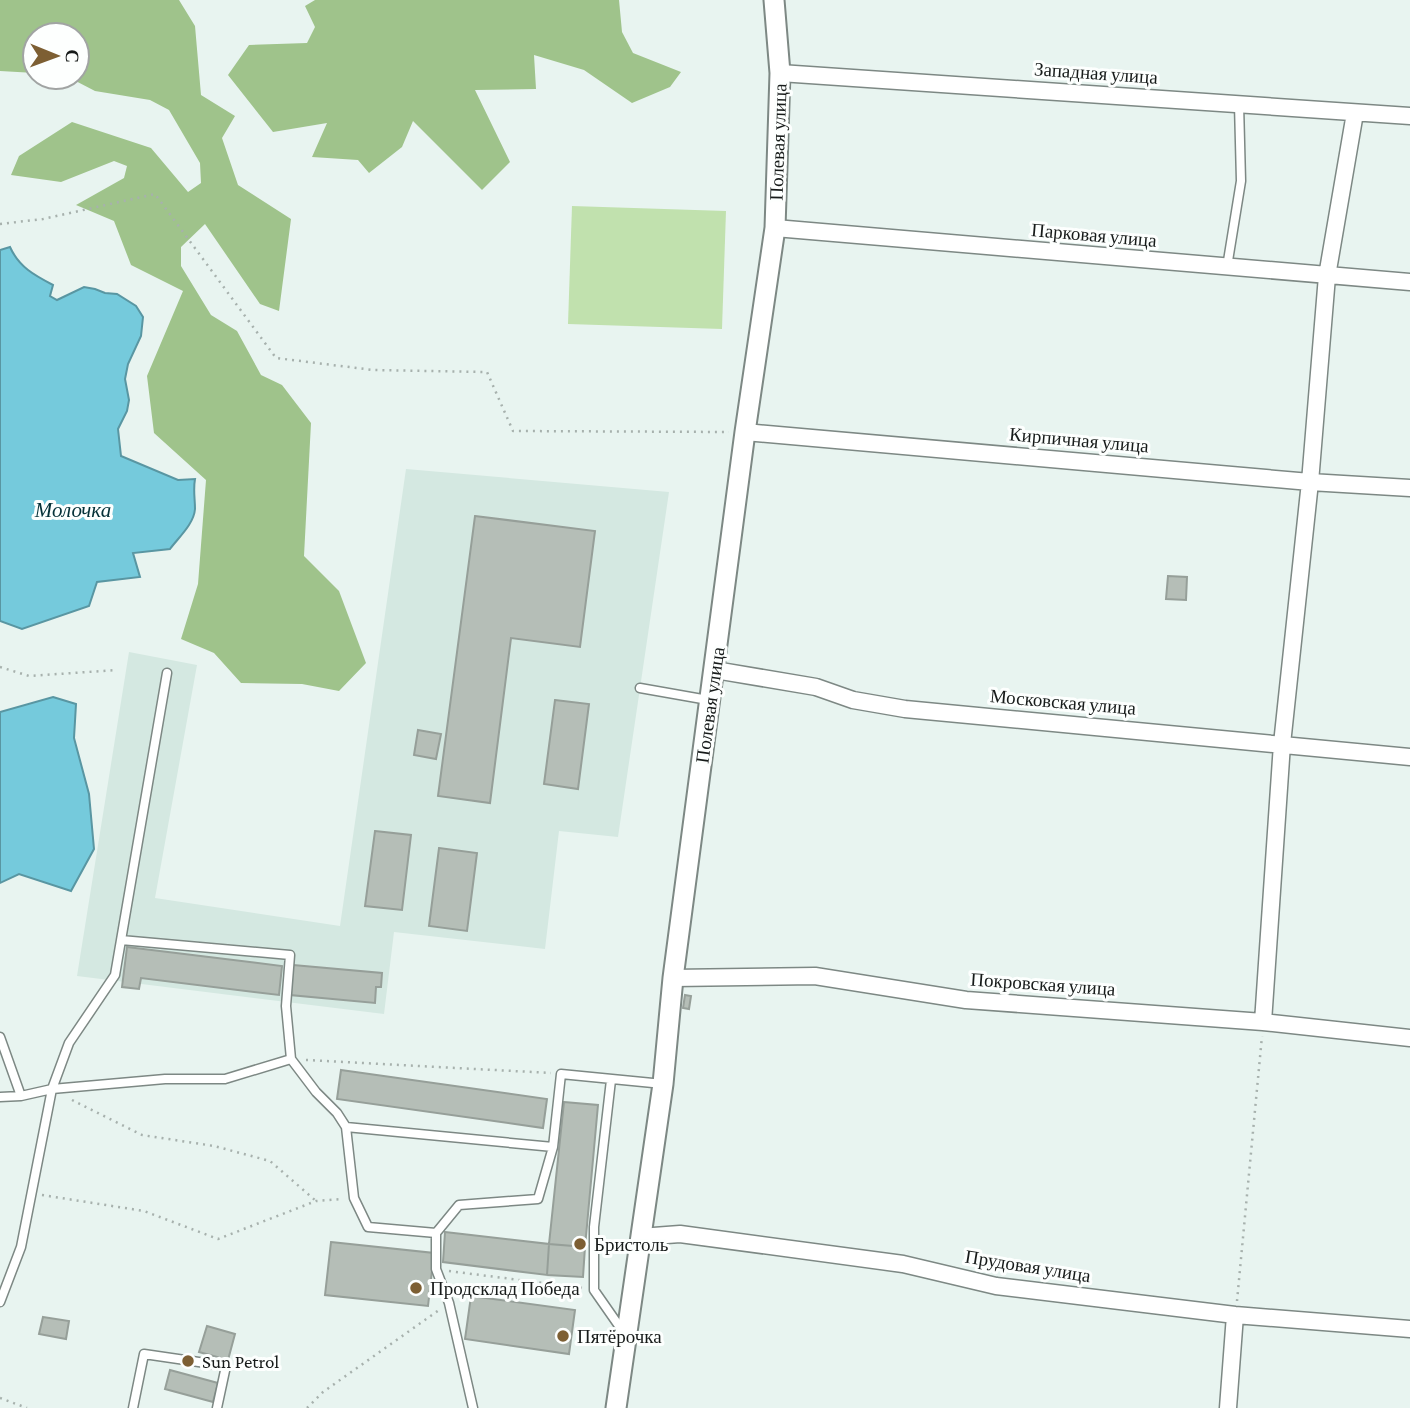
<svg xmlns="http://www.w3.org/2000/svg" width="1410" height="1408" viewBox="0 0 1410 1408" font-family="'Crimson Pro',serif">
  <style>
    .built { fill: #d4e8e1 }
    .green { fill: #c1e1ae }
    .forest { fill: #9fc38b }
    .water { fill: #75cadc; stroke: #5996a2; stroke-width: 2 }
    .building { fill: #b5beb7; stroke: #969f99; stroke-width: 2 }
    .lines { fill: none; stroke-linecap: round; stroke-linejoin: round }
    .service-casing { stroke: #7d8884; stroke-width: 11 }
    .minor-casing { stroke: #7d8884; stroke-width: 19 }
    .tertiary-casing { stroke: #7d8884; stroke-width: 23 }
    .path { stroke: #a7b1ad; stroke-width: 2.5; stroke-dasharray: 2 5; stroke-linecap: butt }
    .service { stroke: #fff; stroke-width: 8 }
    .minor { stroke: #fff; stroke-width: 16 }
    .tertiary { stroke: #fff; stroke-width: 19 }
    .poi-dot { fill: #7d5f33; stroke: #fdfffe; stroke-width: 2.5 }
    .labels { text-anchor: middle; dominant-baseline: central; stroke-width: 6; stroke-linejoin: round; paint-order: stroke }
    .street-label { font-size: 19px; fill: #171b1a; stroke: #fdfffe }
    .poi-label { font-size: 19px; fill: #171b1a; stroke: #fdfffe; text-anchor: start }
    .water-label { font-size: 21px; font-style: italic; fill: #053138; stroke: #fdfffe }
  </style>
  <rect width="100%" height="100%" fill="#e8f4f0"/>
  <path class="built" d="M406 469 669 492 618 837 559 831 545 949 394 932 384 1014 77 976 129 652 197 665 155 898 340 926Z"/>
  <path class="green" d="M572 206 726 211 722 329 568 324Z"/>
  <path class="forest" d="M0 0H179L195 26 201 95 235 116 222 138 238 185 291 219 279 311 260 304 205 224 181 247V266L211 315 237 331 261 375 282 385 311 423 304 556 339 591 366 663 339 691 302 684 241 683 214 653 181 639 198 584 206 480 154 433 147 376 183 291 131 265 114 221 76 205 124 178 127 166 114 161 61 182 11 175 19 156 72 122 151 148 188 192 201 183 200 163 169 110 150 100 95 91 68 77H77V35H35V73L0 71Z
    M315 0H619L622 32 633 53 681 72 670 87 632 103 584 70 534 55 536 89 475 90 510 162 482 190 413 121 402 147 369 173 358 160 312 157 327 123 273 132 228 75 249 45 307 43 315 27 305 6Z"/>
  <path class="water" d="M10 247C19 267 34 275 53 285L50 296 57 300 84 287 95 289 105 293 117 294 136 306 143 317 141 336 128 364 125 379 129 400 127 411 118 429 121 456 178 480 195 479C193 490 195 498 195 509 194 524 178 538 170 549L133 553 140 577 97 582 89 606 22 629 0 621V250Z
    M53 697 76 704 74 738 89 794 94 849 71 891 19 874 0 883V712Z"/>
  <path class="building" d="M475 516 595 531 580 647 511 638 490 803 438 796Z
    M1168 576 1187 577 1186 600 1166 599Z
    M555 700 589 704 578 789 544 784Z
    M418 730 441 734 436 759 414 755Z
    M375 831 411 835 402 910 365 906Z
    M439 848 477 853 467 931 429 926Z
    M127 947 282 966 279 995 141 978 139 989 122 987Z
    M293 965 382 973 381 987H376L375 1003 290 995Z
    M685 995 691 996 689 1009 683 1008Z
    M341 1070 547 1099 543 1128 337 1099Z
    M564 1102 598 1105 585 1247 549 1244Z
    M445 1232 549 1244 547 1275 443 1262Z
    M331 1242 434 1253 428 1306 325 1295Z
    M549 1244 585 1247 583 1277 547 1275Z
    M471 1296 575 1310 569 1354 465 1339Z
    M43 1317 69 1321 66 1339 39 1334Z
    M207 1326 235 1334 228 1360 199 1352Z
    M170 1370 218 1383 213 1402 165 1389Z"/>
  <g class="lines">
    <defs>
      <path id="service" d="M1227 267 1241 181 1239 104
        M640 688 708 700
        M121 940 290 955 286 1006 291 1059 316 1092 337 1113 346 1127 354 1198 368 1227 436 1233V1269L449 1303 473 1408
        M0 1037 21 1096 52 1089 165 1079H225L291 1059
        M611 1080 594 1227V1290L624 1333
        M0 1097 21 1096
        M346 1127 553 1147 561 1074 663 1084
        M436 1233 459 1205 538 1199 553 1147
        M0 1302 21 1247 52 1089 69 1043 115 975 167 673
        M133 1408 144 1354 226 1366 217 1408"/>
      <path id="minor" d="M780 73 1410 116
        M775 228 1410 282
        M745 432 1310 482 1410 488
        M715 670 816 687 853 700 905 709 1410 757
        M673 978 815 976 966 1000 1263 1022 1410 1038
        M1263 1022 1282 744 1310 482 1327 276 1355 113
        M640 1237 680 1234 903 1264 996 1286 1235 1315 1410 1329
        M1228 1408 1235 1315"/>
      <path id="tertiary" d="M616 1408 663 1084 673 978 745 432 775 228 780 73 774 0"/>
    </defs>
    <use href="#service" class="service-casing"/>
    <use href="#minor" class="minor-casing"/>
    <use href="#tertiary" class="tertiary-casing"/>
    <path class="path" d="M0 224 43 219 155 194 276 358 373 370 487 372 513 431 729 432
      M0 667 29 676 117 670
      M306 1060 551 1073
      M72 1100 142 1135 214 1146 270 1161 316 1201
      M42 1195 144 1211 218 1239 316 1201 343 1199
      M449 1271 582 1288
      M1237 1301 1262 1036
      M0 1398 27 1408
      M307 1408 323 1392 439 1310"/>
    <use href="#service" class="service"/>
    <use href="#minor" class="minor"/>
    <use href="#tertiary" class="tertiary"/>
  </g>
  <g class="poi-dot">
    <circle cx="580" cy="1244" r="7"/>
    <circle cx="416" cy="1288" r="7"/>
    <circle cx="563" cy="1336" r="7"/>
    <circle cx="188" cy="1361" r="7"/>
  </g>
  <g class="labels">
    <g class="street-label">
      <text transform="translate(1096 73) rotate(4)">Западная улица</text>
      <text transform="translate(778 142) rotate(-88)">Полевая улица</text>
      <text transform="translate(1094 235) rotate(5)">Парковая улица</text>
      <text transform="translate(1079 440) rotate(5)">Кирпичная улица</text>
      <text transform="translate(1063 702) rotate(5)">Московская улица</text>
      <text transform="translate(710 705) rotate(-82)">Полевая улица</text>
      <text transform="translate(1043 984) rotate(4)">Покровская улица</text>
      <text transform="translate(1028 1266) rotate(9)">Прудовая улица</text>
    </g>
    <g class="poi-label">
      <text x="594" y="1244">Бристоль</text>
      <text x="430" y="1288">Продсклад Победа</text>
      <text x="577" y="1336">Пятёрочка</text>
      <text x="202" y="1361">Sun Petrol</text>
    </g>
    <g class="water-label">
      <text x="73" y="510">Молочка</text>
    </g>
  </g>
  <g transform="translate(56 56) rotate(91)"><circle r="33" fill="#fdfffe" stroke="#a1a4a3" stroke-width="2"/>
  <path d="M0-5L12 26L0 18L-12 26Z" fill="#7d5f33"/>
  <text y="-10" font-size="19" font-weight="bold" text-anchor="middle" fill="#171b1a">С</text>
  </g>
</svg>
